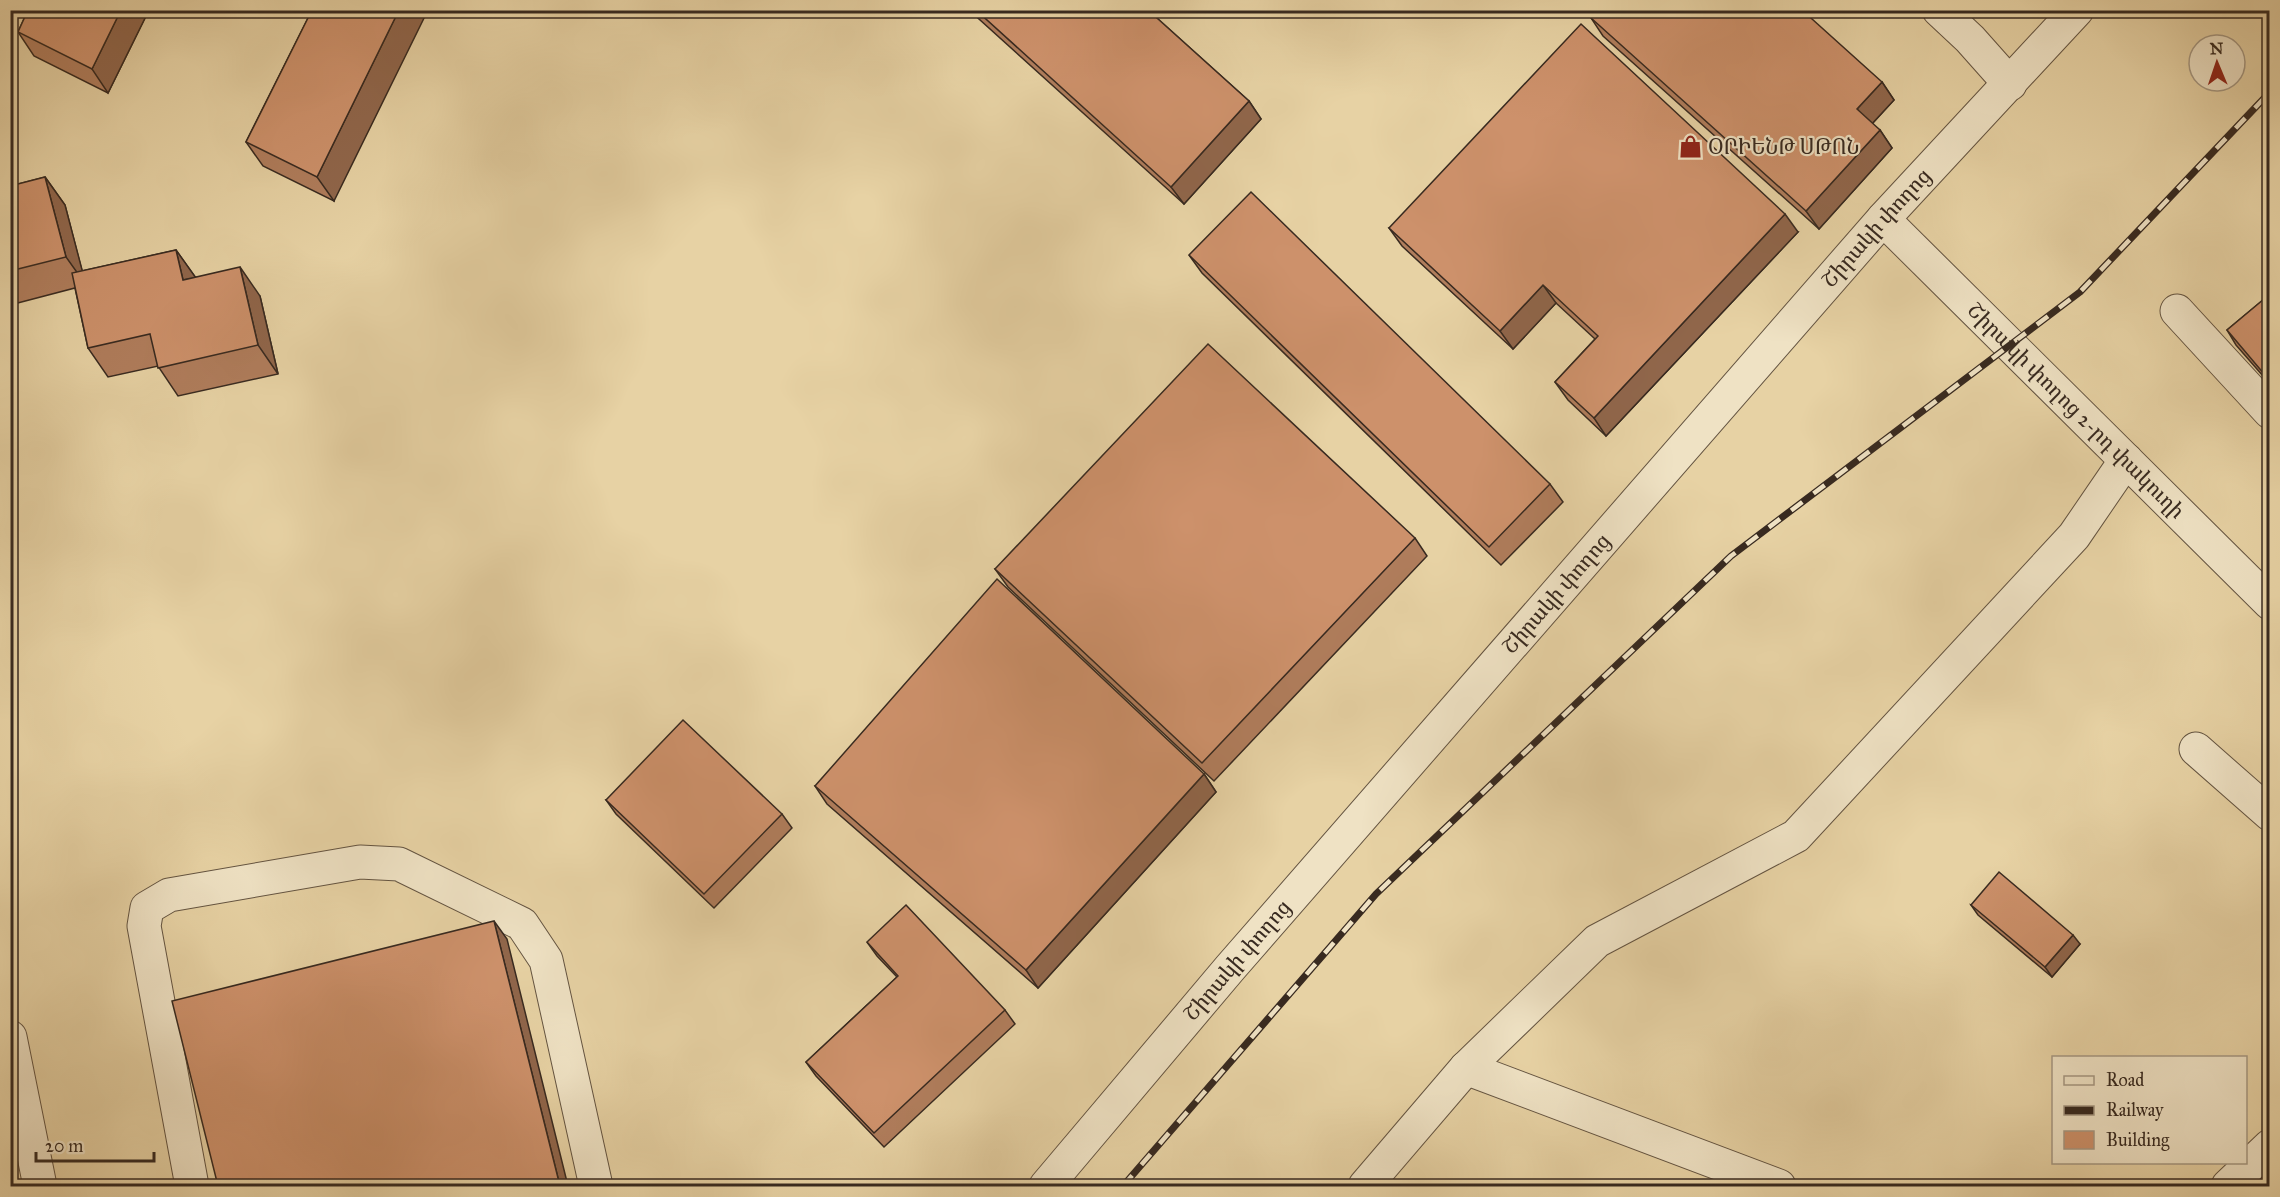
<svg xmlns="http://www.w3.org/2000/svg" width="2280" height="1197" viewBox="0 0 2280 1197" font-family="'IM FELL Great Primer','Noto Serif Armenian',serif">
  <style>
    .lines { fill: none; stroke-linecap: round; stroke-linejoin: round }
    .minor-casing { stroke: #645441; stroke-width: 35 }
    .minor { stroke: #efe2c4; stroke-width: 33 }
    .rail-casing { stroke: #382a20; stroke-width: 7 }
    .rail { stroke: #efe2c4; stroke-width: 4.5; stroke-dasharray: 14; stroke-linecap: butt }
    .wall { fill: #b07d5c; stroke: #382a20; stroke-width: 1.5 }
    .shaded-wall { fill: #90664b; stroke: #382a20; stroke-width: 1.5 }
    .building { fill: #cd916b; stroke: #382a20; stroke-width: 1.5 }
    .labels { text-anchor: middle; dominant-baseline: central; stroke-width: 4.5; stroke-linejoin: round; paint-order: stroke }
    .poi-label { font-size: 21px; fill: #382a20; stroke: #efe2c4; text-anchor: start }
    .street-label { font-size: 21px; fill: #382a20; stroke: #efe2c4 }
  </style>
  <rect width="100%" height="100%" fill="#e7d2a4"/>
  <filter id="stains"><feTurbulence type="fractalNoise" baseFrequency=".00333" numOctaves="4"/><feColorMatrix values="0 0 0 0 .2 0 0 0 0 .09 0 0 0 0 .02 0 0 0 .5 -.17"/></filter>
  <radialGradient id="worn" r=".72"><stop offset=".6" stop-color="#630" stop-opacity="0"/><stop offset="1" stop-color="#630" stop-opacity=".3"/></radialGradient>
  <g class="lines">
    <defs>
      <g id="minor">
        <path d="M1939 10 1970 39 2010 84"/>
        <path id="s1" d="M1883 219 2270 603"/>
        <path d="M2177 311 2270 412"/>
        <path d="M2196 749 2270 814"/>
        <path d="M10 1037 40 1186"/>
        <path d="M1466 1068 1779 1186"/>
        <path d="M192 1186 144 926 147 908 169 895 360 862 399 864 522 924 546 960 596 1186"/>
        <path id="s2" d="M1046 1186 1230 968 1883 219 2077 10"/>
        <path d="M1365 1186 1466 1068 1597 941 1796 836 2074 536 2126 460"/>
        <path d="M2228 1186 2270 1146"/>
      </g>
    </defs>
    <use href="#minor" class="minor-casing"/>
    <use href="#minor" class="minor"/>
    <defs>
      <path id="rail" d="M1123 1186 1376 894 1731 556 2080 292 2270 92"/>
    </defs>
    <use href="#rail" class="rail-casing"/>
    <use href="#rail" class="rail"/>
  </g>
  <path class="wall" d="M28 10H149L108 93 34 56 18 32Z
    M312 10 334 201 263 166 246 142Z
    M969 10H1148L1249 101 1261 119 1184 204Z
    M1591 18 1882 82 1894 100 1872 124 1880 130 1892 148 1819 229 1603 36Z
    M45 177 65 205 82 271 176 250 195 277 260 296 278 374 178 396 158 366 108 377 88 348 75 288 10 305V186Z
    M1389 228 1798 232 1606 436 1568 400 1555 382 1595 339 1556 303 1513 349 1402 246Z
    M1189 255 1550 484 1563 502 1501 565 1202 273Z
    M2270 294V384L2236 345 2227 330Z
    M1415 538 1427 556 1214 781 1008 587 995 569Z
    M1204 774 1216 792 1038 988 827 804 815 786Z
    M606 800 782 814 792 828 714 908 616 814Z
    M1971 905 2080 944 2052 977 1978 915Z
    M867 942 1005 1010 1015 1024 884 1147 816 1076 806 1062 897 977 877 956Z"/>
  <path class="shaded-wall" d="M121 10H149L108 93 92 69Z
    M399 10H428L334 201 317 177Z
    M1882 82 1894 100 1869 127 1857 109Z
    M1249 101 1261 119 1184 204 1171 187Z
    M1880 130 1892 148 1819 229 1806 211Z
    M45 177 65 205 86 285 66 257Z
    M1785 214 1798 232 1606 436 1594 418Z
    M176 250 196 278 183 280Z
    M240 267 260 296 278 374 258 345Z
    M1543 285 1556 303 1513 349 1500 331Z
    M1204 774 1216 792 1038 988 1026 970Z
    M494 921 507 939 568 1186H560Z
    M2073 935 2080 944 2052 977 2045 967Z"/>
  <path class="building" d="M28 10H121L92 69 18 32Z
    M312 10H399L317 177 246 142Z
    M976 10H1148L1249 101 1171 187Z
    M1598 10H1802L1882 82 1857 109 1880 130 1806 211 1591 18Z
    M1581 24 1785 214 1594 418 1555 382 1598 336 1543 285 1500 331 1389 228Z
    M45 177 66 257 10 271V186Z
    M1251 192 1550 484 1489 547 1189 255Z
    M176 250 183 280 240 267 258 345 158 368 150 334 88 348 72 273Z
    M2270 294V381L2227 330Z
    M1208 344 1415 538 1202 763 995 569Z
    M997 579 1204 774 1026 970 815 786Z
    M683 720 782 814 704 894 606 800Z
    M1999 872 2073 935 2045 967 1971 905Z
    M906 905 1005 1010 874 1133 806 1062 898 976 867 942Z
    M494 921 560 1186H218L172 1001Z"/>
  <defs>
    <symbol id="shop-bare" viewBox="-9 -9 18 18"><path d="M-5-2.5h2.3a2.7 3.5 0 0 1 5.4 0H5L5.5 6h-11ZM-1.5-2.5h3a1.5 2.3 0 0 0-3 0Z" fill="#8f2418" stroke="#efe2c4" stroke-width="2.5" paint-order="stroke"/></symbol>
  </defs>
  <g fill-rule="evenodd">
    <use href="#shop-bare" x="1674" y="130" width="33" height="33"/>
  </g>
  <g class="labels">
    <g class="poi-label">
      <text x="1708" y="147">ՕՐԻԵՆԹ ՍԹՈՆ</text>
    </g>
    <g class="street-label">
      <text stroke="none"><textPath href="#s2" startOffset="1268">Շիրակի փողոց</textPath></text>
      <text stroke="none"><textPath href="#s1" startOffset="272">Շիրակի փողոց 2-րդ փակուղի</textPath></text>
      <text stroke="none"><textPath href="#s2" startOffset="782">Շիրակի փողոց</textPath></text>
      <text stroke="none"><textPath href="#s2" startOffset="296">Շիրակի փողոց</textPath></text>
    </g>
  </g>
  <rect width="2280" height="1197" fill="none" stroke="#e7d2a4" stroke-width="36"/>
  <rect x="12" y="12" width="2256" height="1173" fill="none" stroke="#382a20" stroke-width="3"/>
  <rect x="18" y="18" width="2244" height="1161" fill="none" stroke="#382a20" stroke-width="1.5"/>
  <rect x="2052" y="1056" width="195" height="108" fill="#efe2c4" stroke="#a69882" stroke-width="1.5"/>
  <rect x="2064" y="1076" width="30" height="9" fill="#efe2c4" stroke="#a69882" stroke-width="1.5"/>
  <text x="2106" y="1086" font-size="18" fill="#382a20">Road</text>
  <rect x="2064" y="1106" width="30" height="9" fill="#382a20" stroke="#a69882" stroke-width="1.5"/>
  <text x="2106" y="1116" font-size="18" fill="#382a20">Railway</text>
  <rect x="2064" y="1131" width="30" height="18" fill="#cd916b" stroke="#a69882" stroke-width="1.5"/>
  <text x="2106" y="1146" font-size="18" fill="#382a20">Building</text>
  <g transform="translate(2217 63) rotate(358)"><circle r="28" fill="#efe2c4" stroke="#a69882" stroke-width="1.5"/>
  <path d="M0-4.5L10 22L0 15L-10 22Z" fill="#8f2418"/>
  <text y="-9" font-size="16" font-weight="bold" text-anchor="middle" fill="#382a20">N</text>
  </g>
  <path d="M36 1152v9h118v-9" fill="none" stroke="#382a20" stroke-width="3"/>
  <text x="45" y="1152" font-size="18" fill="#382a20" stroke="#efe2c4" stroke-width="4.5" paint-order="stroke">20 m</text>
  <rect width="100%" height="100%" filter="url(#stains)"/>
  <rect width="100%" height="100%" fill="url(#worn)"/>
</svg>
